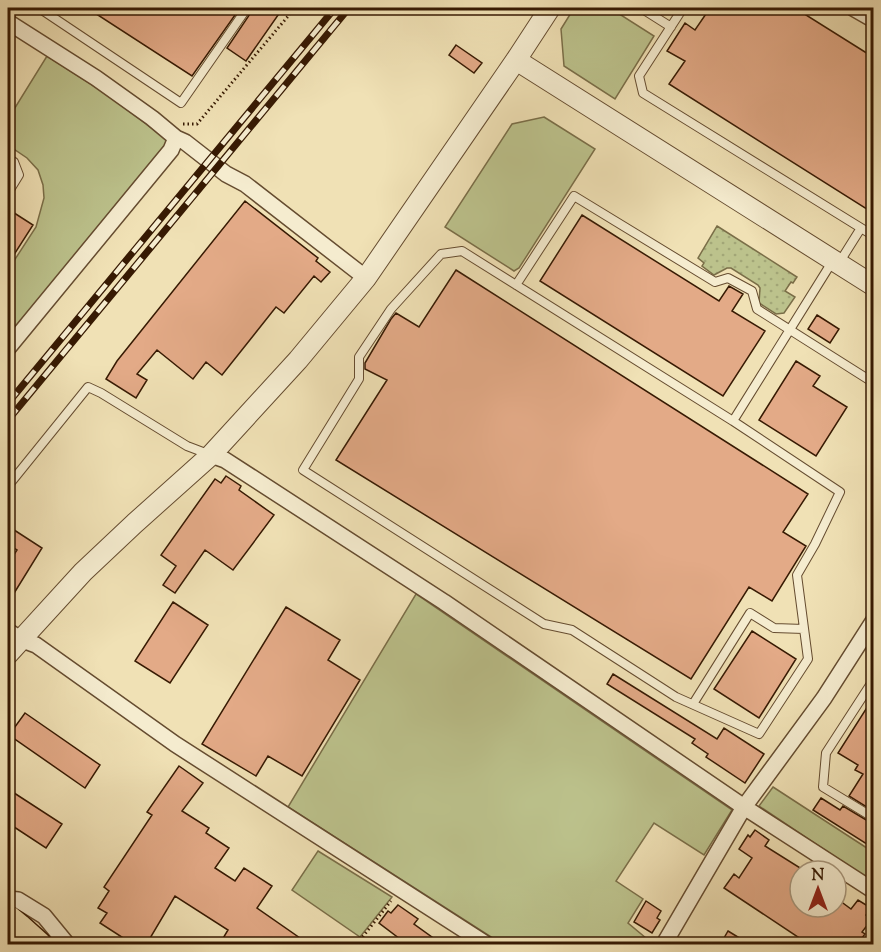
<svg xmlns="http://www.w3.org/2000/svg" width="881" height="952" viewBox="0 0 881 952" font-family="'Sorts Mill Goudy',serif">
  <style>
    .grass { fill: #bcc28c; stroke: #7a6e48; stroke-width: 1.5 }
    .park { fill: url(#park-dots); stroke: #7a6e48; stroke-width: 1.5 }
    .building { fill: #e3aa87; stroke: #371a03; stroke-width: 1.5 }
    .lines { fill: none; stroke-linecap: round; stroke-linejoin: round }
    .service-casing { stroke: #654c30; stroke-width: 10 }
    .minor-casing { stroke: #654c30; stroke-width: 18 }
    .tertiary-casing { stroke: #654c30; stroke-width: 22 }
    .primary-casing { stroke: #371a03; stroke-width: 27 }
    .path { stroke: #371a03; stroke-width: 3; stroke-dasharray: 1.5 3; stroke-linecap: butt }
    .service { stroke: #f5eccf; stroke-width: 8 }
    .minor { stroke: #f5eccf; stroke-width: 15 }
    .tertiary { stroke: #f5eccf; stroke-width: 20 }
    .primary { stroke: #f0e1b5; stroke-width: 24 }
    .rail-casing { stroke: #371a03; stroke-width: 7 }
    .rail { stroke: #f5eccf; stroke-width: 4.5; stroke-dasharray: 14; stroke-linecap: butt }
  </style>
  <defs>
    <pattern id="park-dots" width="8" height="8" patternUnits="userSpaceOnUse" patternTransform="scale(1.5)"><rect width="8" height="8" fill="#bcc28c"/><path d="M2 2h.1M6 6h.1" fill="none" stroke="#a2a677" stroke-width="1.8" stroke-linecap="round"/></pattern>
  </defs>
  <rect width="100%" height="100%" fill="#f0e1b5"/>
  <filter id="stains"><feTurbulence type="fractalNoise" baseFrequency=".00333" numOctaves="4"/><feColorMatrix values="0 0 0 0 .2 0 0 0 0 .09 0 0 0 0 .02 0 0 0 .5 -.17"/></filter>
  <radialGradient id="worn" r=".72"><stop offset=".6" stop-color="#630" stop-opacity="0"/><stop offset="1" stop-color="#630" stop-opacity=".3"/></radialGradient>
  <path class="grass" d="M574 8H610L654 36 615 99 564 66 561 29Z
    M47 56 105 93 166 139V147L8 337V270L36 227 44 198 43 185 38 170 27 158 8 145V119Z
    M544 117 595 149 519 268 514 271 445 227 512 124Z
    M416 594 732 810 704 855 654 823 616 881 643 899 628 923 652 943V944H502L288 807Z
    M773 787 873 852V882L759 806Z
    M318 851 392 897 360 937 292 890Z"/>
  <path class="park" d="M717 226 797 277 793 283 791 282 785 291 795 297 784 313 776 314 759 303 760 288 758 285 731 268H727L714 275 702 266 704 263 698 258Z"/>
  <path class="building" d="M87 8H240L192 76Z
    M253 8H283L246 61 227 48 252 11Z
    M710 8H795L873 57V213L669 84 685 61 667 51 685 23 695 30Z
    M456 45 482 63 474 73 449 55Z
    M245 201 318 258 316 261 330 272 321 282 314 276 284 313 276 307 222 375 206 362 193 379 157 350 137 374 147 380 136 398 106 379 117 361Z
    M8 209 33 225 8 264Z
    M582 215 719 301 729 286 743 294 732 311 765 331 723 396 540 281Z
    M456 270 808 494 783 532 806 546 772 601 749 587 691 679 336 460 387 380 365 369V363L391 319 396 313 419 327Z
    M817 315 839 329 830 343 808 329Z
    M796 361 820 376 813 386 847 407 816 456 759 420Z
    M226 476 241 486 239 490 274 515 233 570 205 550 175 593 163 585 176 566 161 555 215 479 221 483Z
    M8 526 42 548 8 603V564L17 550 8 544Z
    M173 602 208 625 170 683 135 661Z
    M286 607 340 640 328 660 360 680 302 776 268 756 256 776 202 744Z
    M752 631 796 659 759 718 714 689Z
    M613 674 717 739 724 728 764 754 745 783 706 757 708 754 692 743 695 739 607 684Z
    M873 698V811L849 796 863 774 855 770 858 765 838 753Z
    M25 713 100 765 85 788 9 735Z
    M179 766 203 783 182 811 209 828 206 833 229 848 215 868 235 881 244 868 272 886 257 908 310 945H219L228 930 175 896 146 945H134L100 923 107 913 98 908 109 891 104 887 152 815 147 812Z
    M8 789 62 824 46 848 8 823Z
    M821 798 840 810 843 806 873 824V848L813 810Z
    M755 830 769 840 765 846 805 871H798L800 872V907H836V898L851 909 858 900 871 908 866 915 872 919 862 932 865 934 857 945H798L801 939 724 888 734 874 739 878 752 858 739 849 748 835 750 837Z
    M646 901 661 911 657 918 660 920 652 933 634 922Z
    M398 905 418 919 414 924 443 945H408L379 923 388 911 391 913Z
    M728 931 751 945H720Z"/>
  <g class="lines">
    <defs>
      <path id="service" d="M39 8 181 103 247 8
        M641 8 671 27
        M683 8 639 76 643 93 861 228
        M8 158 14 162 19 175 8 193
        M462 251 733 421 840 492 815 544 797 575 808 659 759 734 676 697 572 630 544 624 303 470 359 379V357L391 309 441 254Z
        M839 263 861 228 874 236
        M516 285 574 196 715 282 728 278 752 291 757 309 874 383
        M733 421 832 262
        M8 486 88 387 101 393 187 446 208 454
        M874 679 826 753 823 787 874 818
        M693 704 750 613 774 628 804 629"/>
      <path id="minor" d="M853 8 874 20
        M8 22 96 78 152 118 176 138 185 142 226 174 245 184 366 278
        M8 348 171 150 176 138
        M211 455 225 460 444 602 744 807 874 891
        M8 631 20 639 36 645 175 744 486 944
        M8 899 18 900 44 916 67 944
        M8 943 9 944
        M664 944 744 807 824 698 874 620"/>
      <path id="tertiary" d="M516 60 874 286
        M8 654 83 572 135 523 211 455 298 360 366 278 516 60 550 8"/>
      <path id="primary" d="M8 917 19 926 39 944"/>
    </defs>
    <use href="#service" class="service-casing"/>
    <use href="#minor" class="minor-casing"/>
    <use href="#tertiary" class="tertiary-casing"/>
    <use href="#primary" class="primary-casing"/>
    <path class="path" d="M183 124H197L295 8
      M357 944 391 901"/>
    <use href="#service" class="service"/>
    <use href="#minor" class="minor"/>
    <use href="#tertiary" class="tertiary"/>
    <use href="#primary" class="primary"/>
    <defs>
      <path id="rail" d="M8 403 335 8
        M8 420 349 8"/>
    </defs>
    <use href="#rail" class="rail-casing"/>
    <use href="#rail" class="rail"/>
  </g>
  <rect width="881" height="952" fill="none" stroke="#f0e1b5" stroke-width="30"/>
  <rect x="9" y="9" width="863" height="934" fill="none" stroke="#371a03" stroke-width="3"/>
  <rect x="15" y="15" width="851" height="922" fill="none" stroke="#371a03" stroke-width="1.5"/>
  <g transform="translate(818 889)"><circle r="28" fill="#f5eccf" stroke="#a9987d" stroke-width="1.5"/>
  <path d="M0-4.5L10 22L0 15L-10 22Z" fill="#8f2418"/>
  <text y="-9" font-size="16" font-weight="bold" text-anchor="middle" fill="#371a03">N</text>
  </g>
  <rect width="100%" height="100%" filter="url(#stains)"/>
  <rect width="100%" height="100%" fill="url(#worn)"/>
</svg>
